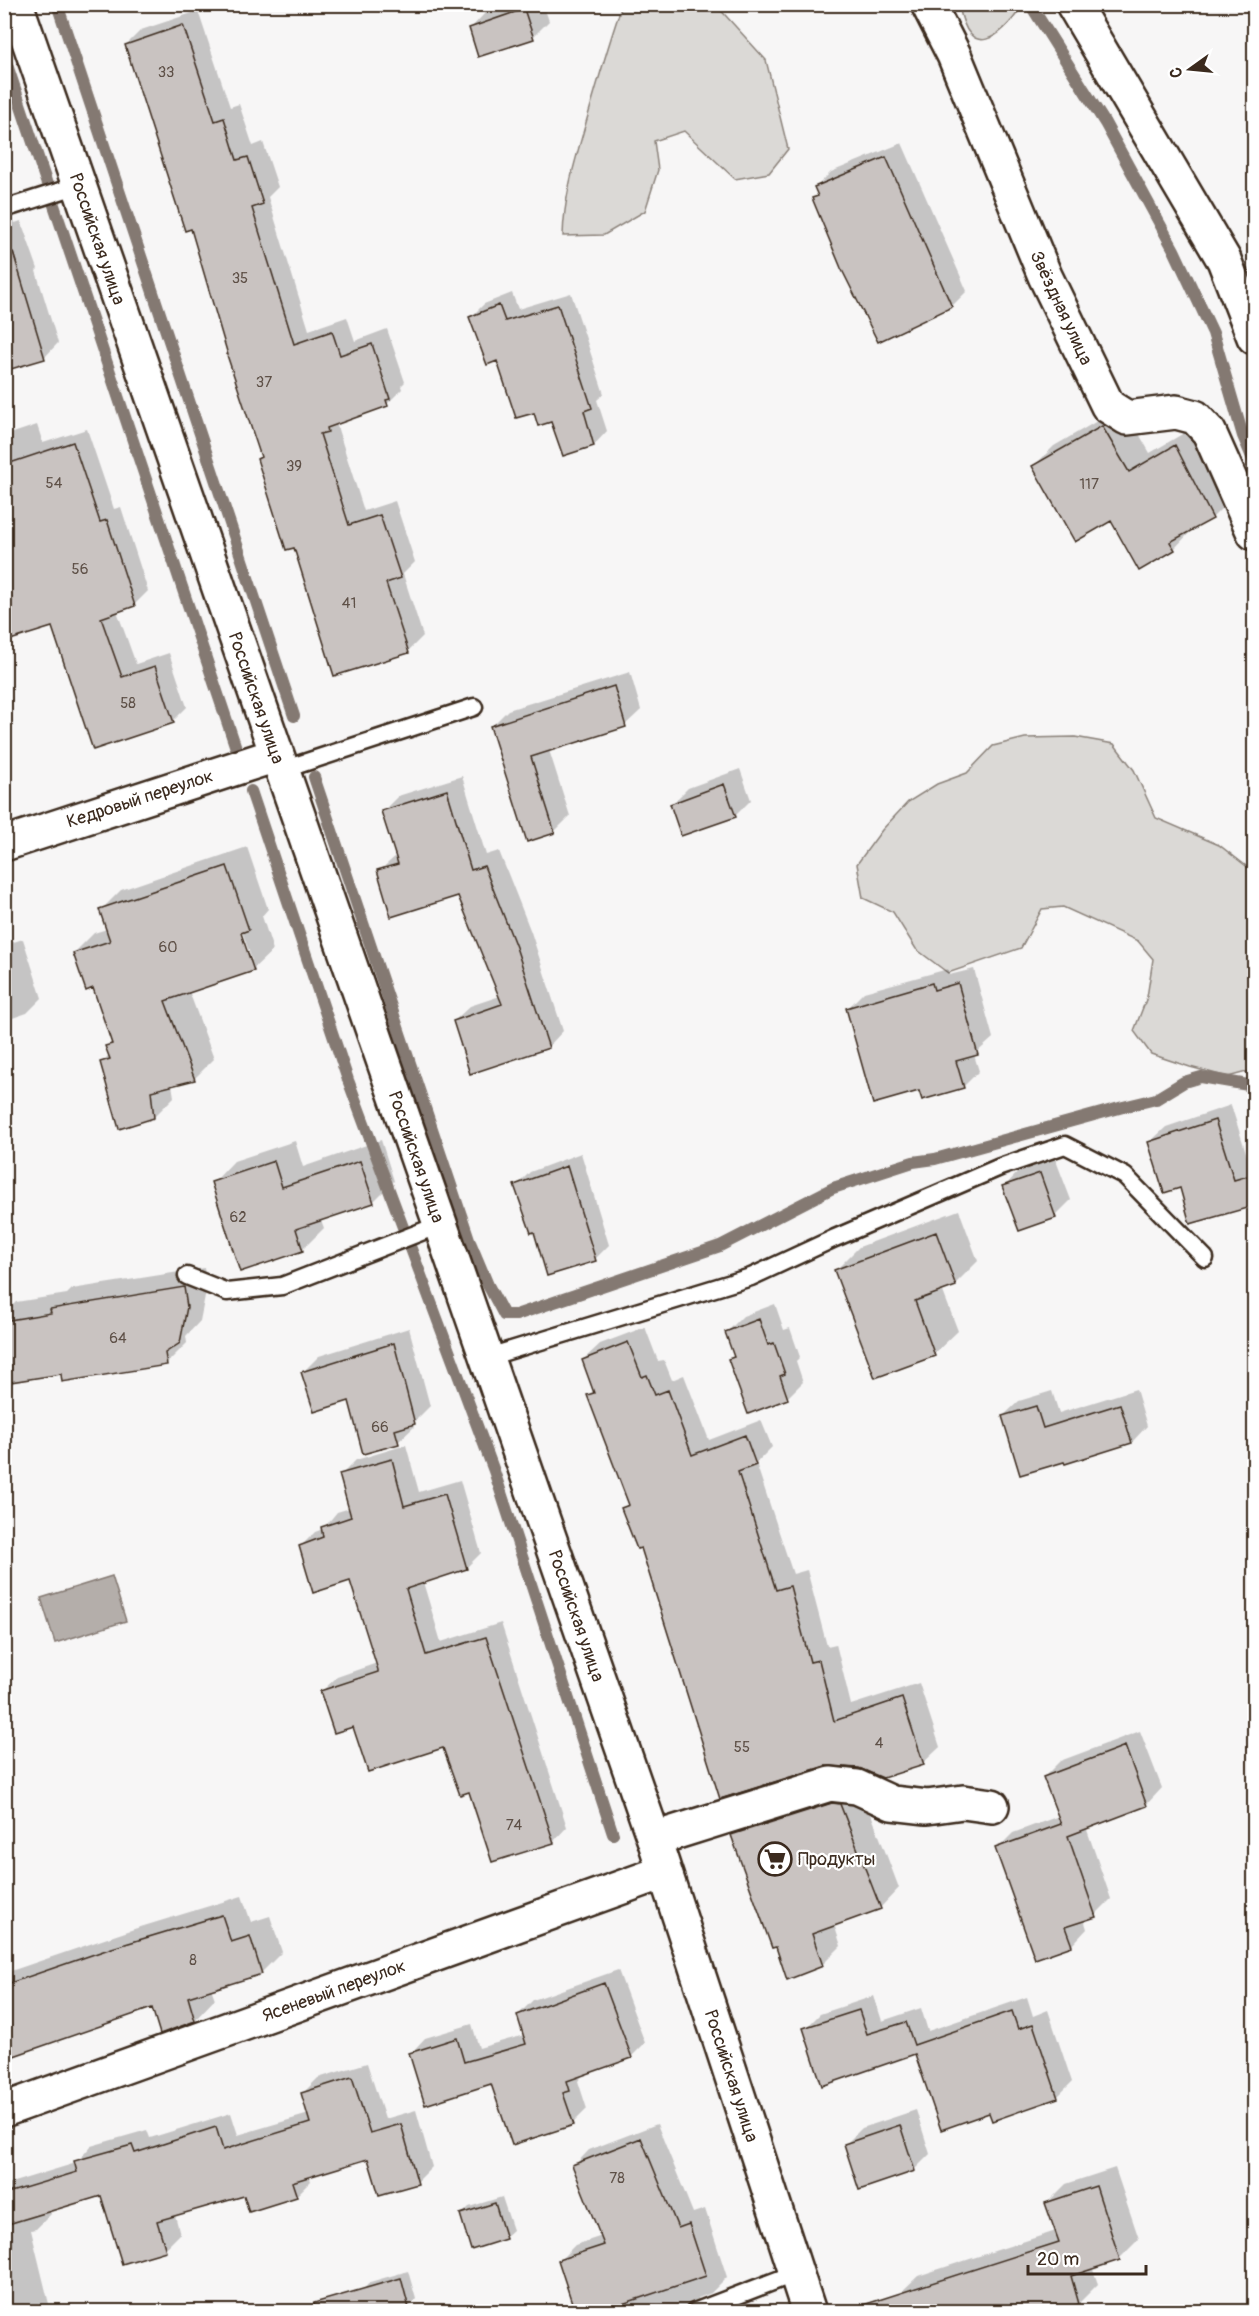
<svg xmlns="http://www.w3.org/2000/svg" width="1259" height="2316" viewBox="0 0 1259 2316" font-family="Pangolin,sans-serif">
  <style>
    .green { fill: #dbd9d6; stroke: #8b827a; stroke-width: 1.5 }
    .water { fill: #b4aeaa; stroke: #847972; stroke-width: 1.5 }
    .shadow { fill: #0003; fill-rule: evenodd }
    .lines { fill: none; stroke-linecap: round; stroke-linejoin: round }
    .stream { stroke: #847972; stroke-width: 12 }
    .building { fill: #c9c3c1; stroke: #3b2a1e; stroke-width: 1.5 }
    .service-casing { stroke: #3b2a1e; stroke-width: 21 }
    .minor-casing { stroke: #3b2a1e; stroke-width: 38 }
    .service { stroke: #fff; stroke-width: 16 }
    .minor { stroke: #fff; stroke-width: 33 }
    .labels { text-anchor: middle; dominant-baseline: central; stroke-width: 4.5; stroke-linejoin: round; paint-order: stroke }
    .number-label { font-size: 15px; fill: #5e5047 }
    .street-label { font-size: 18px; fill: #3b2a1e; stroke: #fff }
    .poi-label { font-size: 18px; fill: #3b2a1e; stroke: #fff; text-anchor: start }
  </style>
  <rect width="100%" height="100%" fill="#f7f6f6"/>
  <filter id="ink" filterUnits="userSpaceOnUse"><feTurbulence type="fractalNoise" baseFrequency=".0167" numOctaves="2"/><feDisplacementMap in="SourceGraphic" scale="12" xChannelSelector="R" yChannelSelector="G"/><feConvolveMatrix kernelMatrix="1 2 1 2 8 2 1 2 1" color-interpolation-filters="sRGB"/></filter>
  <g filter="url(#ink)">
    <path class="green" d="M622 5H716L766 60 788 149 769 173 735 179 684 131 654 141 658 170 645 211 604 235 563 236C564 195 576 158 587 119 598 81 609 42 622 5Z
      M959 5V4L1023 5C1001 38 969 63 959 5Z
      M1075 737 1114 744 1134 770 1156 818 1219 845 1254 872V1070L1228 1077 1190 1067 1151 1054 1134 1031 1147 997 1153 959 1138 941 1063 907 1042 909 1021 948 948 973 916 949 893 912 863 898 857 864 882 830 908 802 937 784 967 773 993 746 1025 738Z"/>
    <path class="water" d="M112 1576 126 1621 55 1643 41 1598Z"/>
    <path class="shadow" d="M510 4H543L549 21 533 37 471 28 486 12Z
      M198 11 230 107 239 104 253 146 263 142 278 187 268 197 309 330 347 317 355 341 387 329 405 382 401 386 402 389 387 404 336 423 364 511 395 501 415 562 403 574 423 636 408 651 294 546 258 459 262 455 192 227 126 45 141 30Z
      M902 143 967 291 952 306 814 198 819 194 816 187 831 172Z
      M4 191 15 223 21 221 38 269 36 271 58 343 44 358 4 370Z
      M512 293 518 309 571 293 604 394 597 400 607 431 594 445 563 454 551 420 535 411 471 317 484 304Z
      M1123 406 1150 453 1196 426 1233 497 1212 518 1194 528 1174 549 1112 519 1034 466 1054 446Z
      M37 425 43 443 87 429 114 509 121 507 148 591 134 605 117 611 136 664 169 653 187 707 173 721 53 625 4 543V436Z
      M630 672 641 710 625 725 549 750 570 816 554 832 492 726 508 710Z
      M740 769 751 800 735 816 672 804 688 788Z
      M462 776 486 855 499 851 531 932 563 1031 548 1047 454 1021 470 1006 500 996 459 894 379 871 397 855 383 811 398 796Z
      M247 847 268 909 262 916 273 950 253 969 189 991 214 1059 194 1079 172 1084 174 1097 154 1117 101 1063 110 1054 107 1047 112 1041 94 987 74 953 94 933 107 929 101 910 121 890ZM240 925 252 960H249L237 926Z
      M23 939 42 998 27 1013 4 1021V945Z
      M948 969 949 975 974 969 993 1038 974 1055 979 1071 963 1087 920 1089 848 1008 864 992Z
      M1231 1105 1250 1165 1254 1164V1205L1191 1222 1181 1186 1150 1142 1166 1127Z
      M381 1140 394 1181 373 1202 321 1220 324 1228 302 1250 213 1183 234 1161 295 1141 303 1167Z
      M581 1153 609 1245 595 1259 548 1274 535 1230 516 1186 530 1172Z
      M1055 1158 1071 1200 1055 1216 1004 1187 1019 1171Z
      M959 1210 978 1261 955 1284 942 1289 958 1331 934 1354 836 1270 859 1247Z
      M204 1268 207 1286 200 1321 186 1336 187 1343 166 1364 4 1379V1314L16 1302 67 1294 72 1289Z
      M775 1304 784 1330 790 1328 800 1357 796 1361 803 1382 787 1398 730 1359 735 1354 727 1332 743 1316Z
      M645 1327 658 1361 664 1360 672 1380 684 1375 709 1440 761 1420 772 1447 756 1463 793 1574 807 1570 827 1646 836 1644 851 1705 919 1683 940 1747 923 1763 883 1777 642 1546 623 1509 629 1502 589 1395 594 1390 583 1360 600 1344Z
      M409 1328 430 1406 413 1423 414 1427 398 1442 350 1399 303 1372 319 1356Z
      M1136 1389 1147 1426 1132 1442 1066 1463 1003 1416 1019 1401 1052 1391 1059 1413Z
      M406 1445 419 1492 460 1480 481 1553 466 1568 423 1582 441 1642 501 1623 567 1827 553 1842 470 1790 444 1746 354 1725 322 1691 337 1677 377 1663 351 1579 301 1546 315 1532 323 1529 337 1512 350 1508 341 1475 356 1460Z
      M1140 1731 1162 1788 1147 1804 1086 1827 1111 1899 1095 1915 1084 1919 1087 1929 1072 1945 1036 1957 997 1849 1013 1833 1059 1816 1044 1777 1060 1761Z
      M860 1785 899 1888 880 1908 834 1924 841 1946 822 1965 733 1835 752 1816Z
      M242 1896 251 1922 270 1916 282 1952 261 1973 211 1988 215 1999 195 2020 153 2006 4 2036V1970L5 1973 134 1929Z
      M618 1970 645 2043 631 2057 583 2075 578 2081 587 2109 573 2123 492 2083 411 2053 425 2038 472 2024 479 2048 524 2035 518 2015 533 2000Z
      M874 1996 882 2021 921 2008 928 2031 1027 1997 1033 2016 1048 2010 1072 2082 1057 2097 990 2111 916 2052 805 2029 820 2014Z
      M367 2063 385 2119 416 2110 432 2167 417 2182 369 2157 309 2175 311 2181 296 2196 245 2194 175 2215 180 2234 165 2249 102 2194 50 2210 51 2214 36 2229 31 2230 49 2304 42 2312H4V2185L76 2163 91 2146 147 2130 150 2138 231 2113 238 2135 309 2114 303 2093 318 2078Z
      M916 2110 930 2154 914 2170 846 2144 862 2128Z
      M657 2124 693 2213 705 2209 727 2277 711 2293 698 2298 703 2305 734 2299 738 2312H662L659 2305 639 2312H577L560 2260 575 2245 602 2236 574 2166 589 2150Z
      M1115 2168 1139 2239 1120 2258 1092 2267 1098 2284 1079 2303 1073 2304 1075 2312H904L899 2294 918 2276 1056 2231 1047 2203 1066 2184Z
      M502 2197 513 2230 505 2237 461 2215 469 2207Z
      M408 2271 416 2299 409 2307 393 2312 363 2290 370 2282Z"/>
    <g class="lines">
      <path class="stream" d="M57 4 294 716
        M1030 4 1105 123 1174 250 1213 333 1243 436 1254 462
        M4 56 236 748
        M314 777 470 1242 488 1285 504 1315H516L720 1246 833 1188 913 1162 935 1159 1123 1107 1156 1099 1184 1082 1201 1077 1254 1086
        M251 791 348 1080 494 1471 613 1834"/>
    </g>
    <path class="building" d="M524 9 534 39 478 57 469 28Z
      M183 25 215 121 224 118 237 160 248 157 263 204 252 208 294 344 332 331 340 355 372 344 390 399 386 400 388 406 327 428 328 432 320 434 349 525 380 515 401 578 386 583 409 653 334 676 294 548 286 550 257 459 261 457 227 355H228L191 229 185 231 125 45Z
      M886 157 952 307 878 342 841 268 812 198 818 196 814 187Z
      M13 252 45 359 4 371V253Z
      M499 305 505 321 558 305 592 408 584 411 594 446 563 456 551 422 538 426 534 413 516 418 497 361 487 365 469 317Z
      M1102 426 1129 472 1175 445 1213 519 1170 542 1175 550 1139 571 1111 521 1075 542 1032 466Z
      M73 442 100 522 107 520 135 606 101 618 122 677 155 666 174 723 93 750 52 627 4 642V465Z
      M614 686 626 727 531 757 555 833 527 842 490 726Z
      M724 784 736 817 681 836 670 804Z
      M447 790 471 870 484 866 516 947 549 1048 470 1074 453 1021 502 1004 458 896 391 917 377 870 398 864 381 811Z
      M227 866 249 930 241 933 254 971 165 1001 195 1080 151 1091 154 1118 119 1129 100 1062 110 1059 105 1046 112 1044 93 988 86 991 73 953 110 941 99 909Z
      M932 983 934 990 958 983 978 1055 956 1061 964 1088 922 1100 919 1091 873 1104 846 1008Z
      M1215 1120 1234 1180 1254 1174V1206L1190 1224 1180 1188 1164 1193 1148 1142Z
      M274 1161 282 1187 360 1161 374 1203 296 1229 303 1251 240 1272 211 1182Z
      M567 1166 596 1261 547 1276 534 1232 531 1233 514 1185Z
      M1040 1173 1056 1218 1019 1231 1002 1186Z
      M936 1232 956 1286 915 1301 935 1356 875 1378 834 1270Z
      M184 1287 187 1307 180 1343 165 1353 167 1365 62 1382 61 1374 4 1383V1321L51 1313 50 1309Z
      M759 1319 768 1345 774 1343 785 1374 780 1376 788 1399 748 1414 728 1359 734 1357 725 1332Z
      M628 1342 642 1377 647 1375 655 1395 668 1390 692 1455 745 1435 756 1465 738 1472 776 1590 790 1586 810 1662 819 1660 834 1721 902 1698 924 1765 883 1778 859 1768 825 1766 720 1799 641 1548 637 1549 621 1508 629 1505 587 1395 594 1393 582 1360Z
      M394 1343 415 1424 395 1430 399 1444 363 1454 349 1401 314 1412 301 1372Z
      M1120 1404 1132 1443 1065 1464 1064 1462 1020 1475 1002 1416 1036 1406 1043 1428Z
      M392 1459 404 1506 445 1494 467 1569 406 1589 426 1655 486 1637 554 1843 492 1862 469 1792 460 1795 443 1748 368 1772 353 1727 334 1733 320 1691 378 1672V1670L350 1581 313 1593 299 1546 323 1537 321 1527 351 1517 339 1474Z
      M1125 1746 1147 1806 1068 1836 1096 1917 1065 1927 1072 1946 1035 1959 995 1848 1061 1824 1043 1777Z
      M832 1803 840 1804 881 1909 812 1934 823 1966 787 1980 776 1947 772 1948 731 1835Z
      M222 1915 231 1942 250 1936 262 1974 188 1997 195 2021 160 2034 152 2008 11 2057 4 2040V1985L112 1948Z
      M604 1983 632 2058 567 2081 570 2091 563 2093 574 2125 512 2145 491 2084 425 2105 409 2053 457 2038 464 2062 526 2044 517 2015Z
      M859 2010 867 2034 906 2022 914 2045 1012 2011 1018 2029 1033 2024 1058 2098 992 2121 989 2113 941 2130 915 2054 822 2086 803 2028Z
      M352 2077 370 2133 401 2124 418 2184 379 2195 368 2159 292 2182 297 2197 249 2212 244 2196 157 2221 166 2251 122 2264 101 2196 8 2224 4 2211V2194L77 2172 74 2161 132 2145 135 2153 216 2127 223 2150 310 2123 301 2093Z
      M900 2125 915 2171 859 2190 844 2144Z
      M641 2138 678 2228 689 2224 706 2276 619 2305 621 2312H575L558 2260 604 2245 572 2165Z
      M1096 2186 1120 2260 1071 2276 1079 2304 1054 2312H864L863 2305 1059 2242 1045 2203Z
      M495 2203 506 2239 471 2250 460 2214Z
      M401 2278 410 2312H316L314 2303Z"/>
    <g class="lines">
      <defs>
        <path id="service" d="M4 209 79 185
          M282 770 474 707
          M187 1276 227 1292 282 1286 439 1225
          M485 1358 751 1277 835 1238 1000 1167 1065 1145 1125 1176 1205 1258
          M694 2312 796 2273"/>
        <path id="minor" d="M16 4 654 1839 809 2312
          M928 4 954 55 1045 276 1108 406 1127 418 1176 412 1195 417 1209 432 1254 533
          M1073 4 1224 260 1254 337
          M4 844 276 755
          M654 1839 830 1784 857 1787 892 1803 927 1807 963 1802 992 1806
          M4 2110 664 1872"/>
      </defs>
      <use href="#service" class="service-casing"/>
      <use href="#minor" class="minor-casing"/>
      <use href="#service" class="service"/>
      <use href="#minor" class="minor"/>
    </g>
  </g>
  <defs>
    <symbol id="supermarket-ring" viewBox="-11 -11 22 22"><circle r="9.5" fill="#fff" stroke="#3b2a1e" stroke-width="1.5"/><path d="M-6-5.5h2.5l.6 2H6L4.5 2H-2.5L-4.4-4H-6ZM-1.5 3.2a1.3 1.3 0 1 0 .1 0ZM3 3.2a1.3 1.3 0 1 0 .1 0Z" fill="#3b2a1e"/></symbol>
  </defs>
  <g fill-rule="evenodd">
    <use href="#supermarket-ring" x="756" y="1840" width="38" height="38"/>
  </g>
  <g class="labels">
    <g class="number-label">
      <text x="166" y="72">33</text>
      <text x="240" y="278">35</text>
      <text x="264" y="382">37</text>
      <text x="294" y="466">39</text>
      <text x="54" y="483">54</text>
      <text x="1089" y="484">117</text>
      <text x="80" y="569">56</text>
      <text x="349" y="603">41</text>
      <text x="128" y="703">58</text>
      <text x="168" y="947">60</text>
      <text x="238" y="1217">62</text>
      <text x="118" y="1338">64</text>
      <text x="380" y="1427">66</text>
      <text x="879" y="1743">4</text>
      <text x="742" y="1747">55</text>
      <text x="514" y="1825">74</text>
      <text x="193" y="1960">8</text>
      <text x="617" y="2178">78</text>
    </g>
    <g class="street-label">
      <text transform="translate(97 239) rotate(71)">Российская улица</text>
      <text transform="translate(1061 308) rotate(65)">Звёздная улица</text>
      <text transform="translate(256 698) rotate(71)">Российская улица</text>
      <text transform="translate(140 799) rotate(-18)">Кедровый переулок</text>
      <text transform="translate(416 1157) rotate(71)">Российская улица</text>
      <text transform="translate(576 1616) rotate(71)">Российская улица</text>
      <text transform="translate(334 1991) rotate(-20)">Ясеневый переулок</text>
      <text transform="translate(731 2076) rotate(72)">Российская улица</text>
    </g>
    <g class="poi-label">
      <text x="798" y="1859">Продукты</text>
    </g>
  </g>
  <rect width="1259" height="2316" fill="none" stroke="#fff" stroke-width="24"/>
  <rect x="12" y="12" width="1235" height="2292" fill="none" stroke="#3b2a1e" stroke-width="2" filter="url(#ink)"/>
  <g transform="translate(1190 69) rotate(255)" stroke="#ffffff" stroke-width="4.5" paint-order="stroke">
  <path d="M0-4.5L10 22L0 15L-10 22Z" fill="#3b2a1e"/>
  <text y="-9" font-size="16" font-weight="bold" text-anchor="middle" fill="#3b2a1e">С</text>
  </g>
  <path d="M1028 2265v9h118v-9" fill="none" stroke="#3b2a1e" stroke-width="3"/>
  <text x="1037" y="2265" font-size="18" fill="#3b2a1e" stroke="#ffffff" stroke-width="4.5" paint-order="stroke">20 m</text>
</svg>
